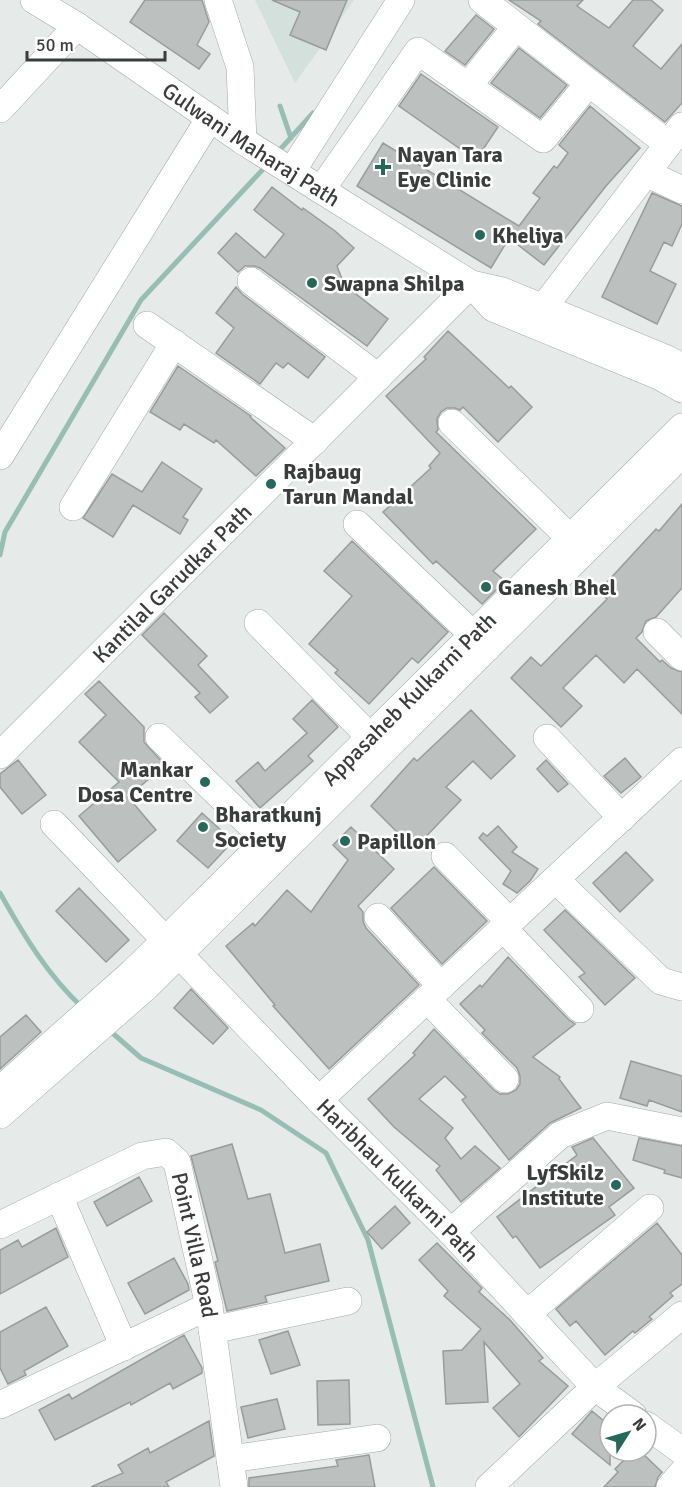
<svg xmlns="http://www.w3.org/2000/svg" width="682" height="1487" viewBox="0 0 682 1487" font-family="Signika,sans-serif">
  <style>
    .built { fill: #d3e0dc }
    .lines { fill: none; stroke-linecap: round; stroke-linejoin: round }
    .stream { stroke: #97beb3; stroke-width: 5 }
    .building { fill: #bcc0bf; stroke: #989c9a; stroke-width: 1.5 }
    .minor-casing { stroke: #a4a8a7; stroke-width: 28 }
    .minor { stroke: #fff; stroke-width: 27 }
    .poi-dot { fill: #25695a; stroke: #fff; stroke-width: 2 }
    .labels { text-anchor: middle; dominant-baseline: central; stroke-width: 5; stroke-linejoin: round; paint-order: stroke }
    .street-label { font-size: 22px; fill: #3b3c3c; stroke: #fff }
    .poi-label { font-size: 22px; font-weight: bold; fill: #3b3c3c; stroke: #fff; text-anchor: start }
  </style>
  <rect width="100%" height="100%" fill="#e6eae9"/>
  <path class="built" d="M255 0H354L295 83Z"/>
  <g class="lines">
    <path class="stream" d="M280 106 291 138
      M277 153 313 113
      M0 555 5 532 141 300 267 165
      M0 893C23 934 48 976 83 1008
      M109 1030 141 1058 261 1110 326 1153 368 1240 433 1487"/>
  </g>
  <path class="building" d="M145 0H202L209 22 197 45 210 54 199 69 130 22Z
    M272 0H347L326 50 290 35 300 12Z
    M509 0H583L577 6 609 28 633 0H651L663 10 633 46 661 69 682 44V103L665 122 538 24 541 21Z
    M476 15 494 29 465 65 445 51Z
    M519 48 567 85 540 118 491 83Z
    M421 74 498 127 476 160 399 106Z
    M590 106 640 148 606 186 544 265 509 238 491 268 357 186 383 143 519 226 540 198 533 193 554 166 557 168 568 153 559 145Z
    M272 187 302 210 303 208 335 231 354 248 337 266 342 279 358 291 356 294 388 319 367 346 260 268 254 266H245L238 272 218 253 236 233 265 258 284 234 254 210Z
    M652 193 682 206V224L672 246 664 242 650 271 676 284 657 324 602 297Z
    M236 287 242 294 325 357 308 378 288 363 283 368 276 363 260 384 216 353 234 328 216 313Z
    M448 331 509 388 511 386 532 407 498 442 463 407 460 410 455 408H447L441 412 437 419 438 430 436 432 536 529 493 571 505 581 482 604 436 561 433 564 383 512 431 468 429 466 440 453 386 396 426 359 424 357Z
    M178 366 251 416 250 417 285 448 256 476 216 440 214 443 184 424 180 430 150 412Z
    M162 462 202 489 183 517 188 520 180 534 133 505 113 537 83 518 112 474 142 492Z
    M682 504V588L656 617 646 621 642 632 636 638 660 662 662 660 671 668 682 672V714L637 669 624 683 596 655 563 688 582 706 561 727 511 678 531 657 541 666 607 599 598 592 656 529 659 531Z
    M352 541 448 632 418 663 412 658 369 704 335 673 338 670 309 644 352 596 324 571Z
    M164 613 207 656 198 665 228 697 210 713 195 697 200 693 142 635Z
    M99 681 144 727V742L165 765 128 797 156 830 118 862 79 816 119 782 79 742 106 715 85 694Z
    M312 700 338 727 308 756 313 761 260 808 236 781 258 762 265 771 307 733 293 719Z
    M471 710 515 756 491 779 473 761 446 787 461 800 414 849 371 806 414 758 417 761Z
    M625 758 641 777 621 793 604 776Z
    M18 760 46 795 22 814 0 787V774Z
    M546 760 568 784 558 792 537 769Z
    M202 813 233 841 208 868 177 841Z
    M498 826 517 847 512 852 538 869 530 881 517 893 503 884 511 871 479 838 483 833 487 836Z
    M351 827 394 869 358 906 363 912V921L366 928 419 985 329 1069 273 1006 275 1005 226 946 253 923 255 926 287 890 311 912 348 860 333 845Z
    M626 852 653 880 620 912 593 883Z
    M434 867 487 921 442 964 391 908Z
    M79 888 129 940 106 962 56 911Z
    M565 910 635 978 605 1005 579 977 585 973 544 930Z
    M508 957 569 1020 575 1024 533 1057 560 1077 559 1079 581 1108 550 1123 509 1160 462 1100 466 1097 445 1076 419 1099 453 1128 445 1138 461 1159 475 1146 500 1168 461 1202 436 1170 440 1166 394 1127 368 1099 415 1055 413 1053 434 1029 494 1090 500 1094H508L516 1090 520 1084V1076L517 1068 482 1033 485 1030 460 1004 480 985 482 987Z
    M191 989 228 1028 213 1044 174 1008Z
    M26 1015 41 1032 0 1069V1037Z
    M631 1061 682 1076V1112L649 1100 647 1106 620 1098Z
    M593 1138 634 1188 609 1207 615 1215 540 1268 516 1236 513 1238 497 1217 577 1155 572 1147Z
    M639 1138 682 1146V1178L664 1173 665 1170 633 1160Z
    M232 1144 248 1199 270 1194 285 1253 320 1244 329 1281 265 1296 267 1302 227 1311 215 1262 218 1261 191 1156Z
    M139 1177 152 1201 107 1226 94 1202Z
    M395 1206 410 1223 382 1249 367 1232Z
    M657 1223 682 1255V1284L670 1293 673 1296 649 1317 652 1319 635 1333 633 1331 605 1355 576 1321 570 1326 556 1309Z
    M56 1228 68 1257 0 1294V1250L18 1240 22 1247Z
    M437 1243 482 1288 479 1292 510 1320 543 1358 539 1361 568 1386 519 1437 493 1408 520 1384 484 1342 488 1402 446 1404 443 1351 462 1350 481 1329 444 1296 448 1291 419 1260Z
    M174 1258 188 1284 189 1290 145 1314 128 1283Z
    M46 1307 68 1346 24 1371 26 1375 8 1384 0 1368V1332Z
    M288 1331 300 1365 271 1374 259 1340Z
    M184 1335 202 1368V1373L173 1389 170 1383 131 1405 130 1402 55 1440 39 1410 69 1394 72 1399Z
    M349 1380 350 1424 318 1425 317 1381Z
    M277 1399 285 1429 248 1438 241 1407Z
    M592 1411 610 1426V1465L572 1434Z
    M209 1421 214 1456 166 1482 169 1487H91L123 1473 118 1465 148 1448 150 1453Z
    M633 1451H640L662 1472 658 1477 655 1487H604L618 1472 615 1469Z
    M369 1455 375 1487H249V1478L338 1466 336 1460Z"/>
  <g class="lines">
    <defs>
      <g id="minor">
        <path id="s1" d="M34 0 77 26 243 141 471 284 493 308 659 376 682 389"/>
        <path d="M218 0 240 67 243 141"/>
        <path d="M482 0 668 144"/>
        <path d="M468 86 516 27"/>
        <path d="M0 109 77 26"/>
        <path d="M292 171 401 0"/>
        <path d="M646 173 682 190"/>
        <path d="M321 190 418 51 543 139 589 83"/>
        <path d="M251 281 378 377"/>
        <path d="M471 284 502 291 667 359 682 367"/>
        <path d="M543 308 682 126"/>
        <path d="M147 325 315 441"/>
        <path d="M452 423 570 538"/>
        <path d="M0 456 210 118"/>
        <path d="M73 507 174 343"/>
        <path d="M357 524 487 648"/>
        <path d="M258 623 370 737"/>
        <path d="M657 632 682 657"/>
        <path d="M159 737 266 840"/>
        <path d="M547 738 622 818"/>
        <path id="s2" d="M0 755 471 284"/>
        <path id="s3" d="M54 824 319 1100 451 1232 595 1387 633 1415"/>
        <path d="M445 856 510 922"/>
        <path d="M556 880 661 981 682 987"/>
        <path d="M378 917 441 986"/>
        <path d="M503 928 580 1009"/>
        <path d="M427 999 505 1079"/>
        <path id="s4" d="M0 1090 133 972 177 929 682 427"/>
        <path d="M319 1100 682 761"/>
        <path d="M0 1115 147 986 682 454"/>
        <path d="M59 1196 124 1347"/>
        <path id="s5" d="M0 1225 142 1156 166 1152 177 1162 209 1306 234 1487"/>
        <path d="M451 1232 560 1135 607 1116 682 1131"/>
        <path d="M527 1314 650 1208"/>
        <path d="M212 1330 348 1301"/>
        <path d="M0 1405 209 1306"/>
        <path d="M646 1425 682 1451"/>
        <path d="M230 1459 377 1438"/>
        <path d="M489 1487 595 1387 682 1315"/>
        <path d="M670 1487 682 1473"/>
      </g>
    </defs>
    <use href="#minor" class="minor-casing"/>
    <use href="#minor" class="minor"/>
  </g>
  <g class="poi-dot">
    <path d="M380 158h6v6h6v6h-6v6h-6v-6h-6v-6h6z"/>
    <circle cx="480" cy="235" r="6"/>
    <circle cx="312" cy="283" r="6"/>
    <circle cx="271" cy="484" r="6"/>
    <circle cx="486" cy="587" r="6"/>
    <circle cx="205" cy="782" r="6"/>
    <circle cx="203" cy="827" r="6"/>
    <circle cx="345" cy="841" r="6"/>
    <circle cx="616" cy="1185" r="6"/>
  </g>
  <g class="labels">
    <g class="street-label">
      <text stroke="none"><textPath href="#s1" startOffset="261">Gulwani Maharaj Path</textPath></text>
      <text stroke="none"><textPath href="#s2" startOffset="243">Kantilal Garudkar Path</textPath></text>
      <text stroke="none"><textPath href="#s4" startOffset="566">Appasaheb Kulkarni Path</textPath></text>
      <text stroke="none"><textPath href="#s3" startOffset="495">Haribhau Kulkarni Path</textPath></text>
      <text stroke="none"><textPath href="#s5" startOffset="282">Point Villa Road</textPath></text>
    </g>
    <g class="poi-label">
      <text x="397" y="154">Nayan Tara<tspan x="397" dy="25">Eye Clinic</tspan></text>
      <text x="492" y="235">Kheliya</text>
      <text x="324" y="283">Swapna Shilpa</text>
      <text x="283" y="471">Rajbaug<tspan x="283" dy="25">Tarun Mandal</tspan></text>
      <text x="498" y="587">Ganesh Bhel</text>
      <text x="193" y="769" text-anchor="end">Mankar<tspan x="193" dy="25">Dosa Centre</tspan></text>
      <text x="215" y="814">Bharatkunj<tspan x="215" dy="25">Society</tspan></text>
      <text x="357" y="841">Papillon</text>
      <text x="604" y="1172" text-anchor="end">LyfSkilz<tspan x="604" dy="25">Institute</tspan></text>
    </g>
  </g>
  <g transform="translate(628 1433) rotate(53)"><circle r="28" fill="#ffffff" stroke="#b1b1b1" stroke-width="1.5"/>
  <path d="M0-4.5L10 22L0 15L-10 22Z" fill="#25695a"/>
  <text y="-9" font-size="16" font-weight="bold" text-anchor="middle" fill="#3b3c3c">N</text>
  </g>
  <path d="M27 51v9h138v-9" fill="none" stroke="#3b3c3c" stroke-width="3"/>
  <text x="36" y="51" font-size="18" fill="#3b3c3c" stroke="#ffffff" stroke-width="4.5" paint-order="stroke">50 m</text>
</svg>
